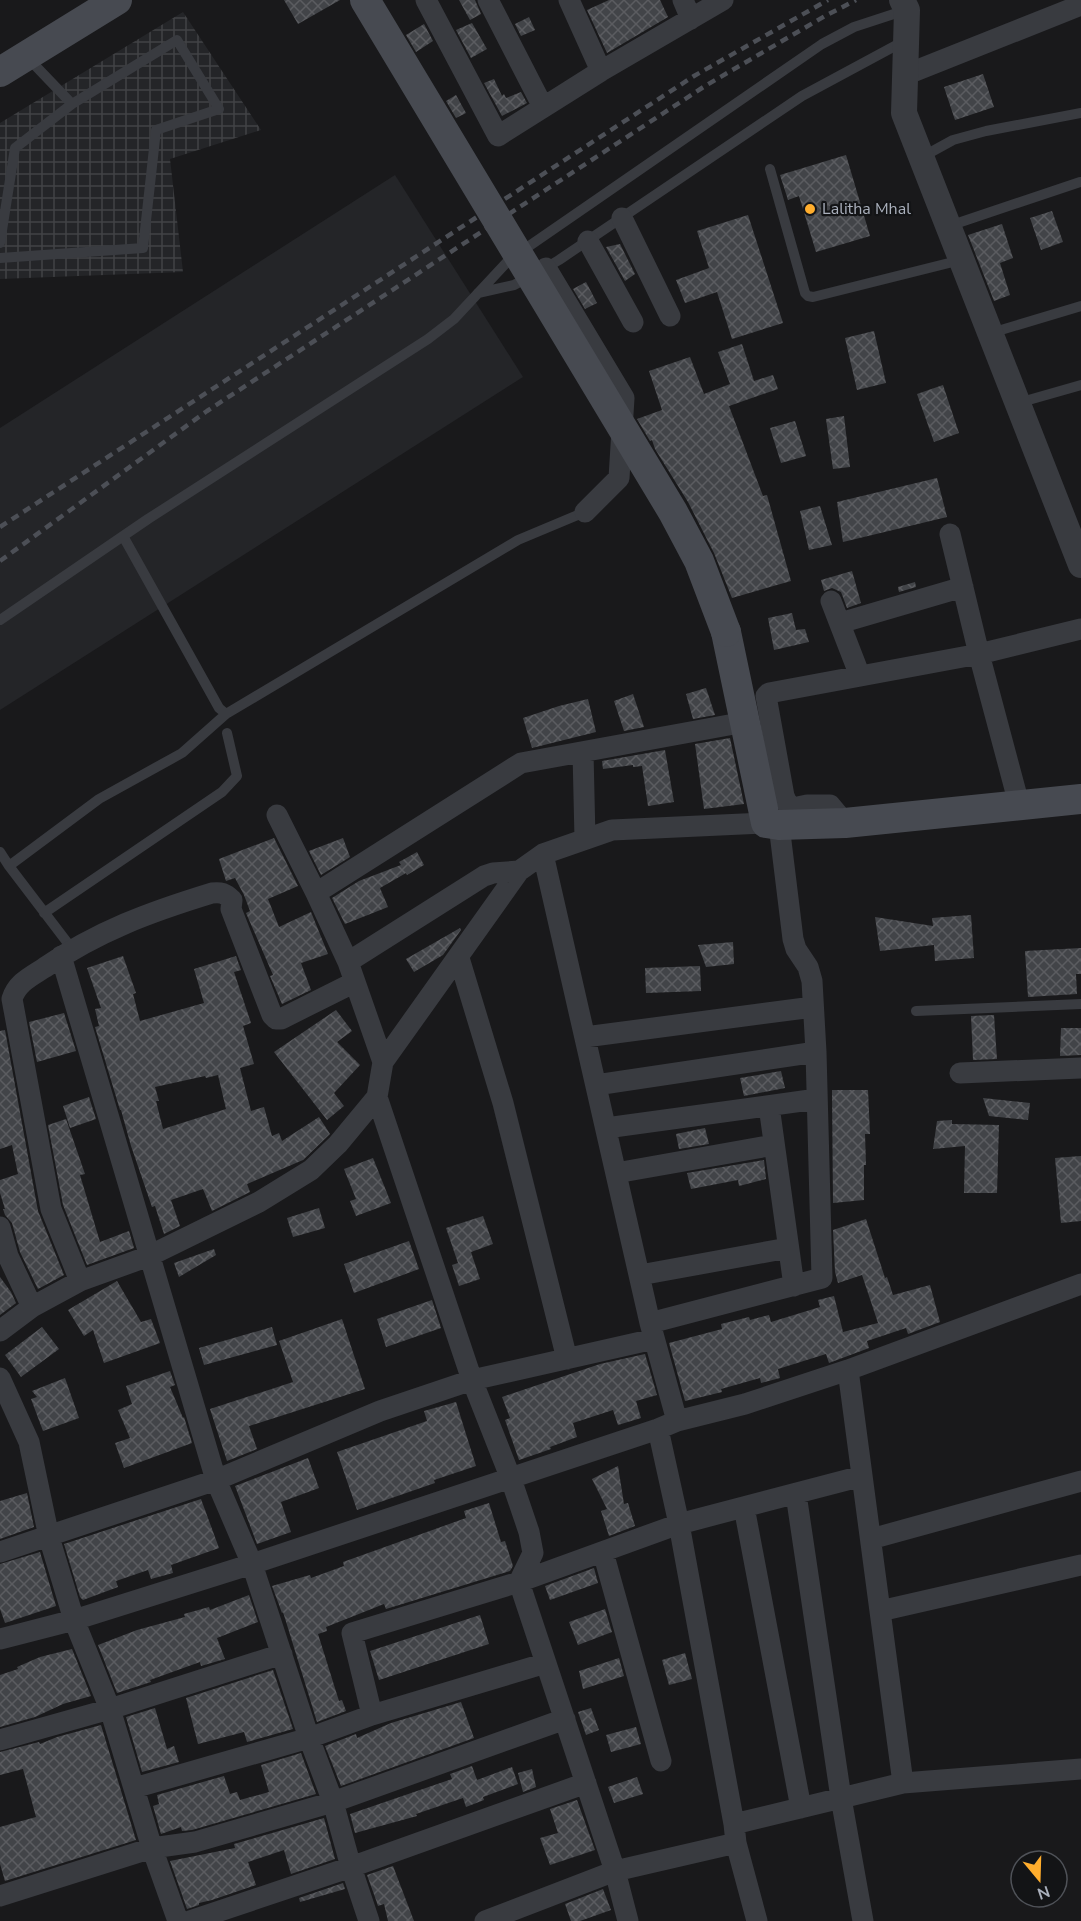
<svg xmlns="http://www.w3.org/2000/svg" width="1081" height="1921" viewBox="0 0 1081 1921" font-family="'Nunito Sans',sans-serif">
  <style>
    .built { fill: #242528 }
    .industrial { fill: url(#industrial-grid) }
    .building { fill: url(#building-cross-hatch); fill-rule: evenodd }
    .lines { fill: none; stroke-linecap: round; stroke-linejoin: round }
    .service { stroke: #393b40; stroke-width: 10 }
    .minor { stroke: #393b40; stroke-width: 21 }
    .tertiary { stroke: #393b40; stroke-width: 26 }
    .secondary { stroke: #474a51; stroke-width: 30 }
    .rail { stroke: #4c4f56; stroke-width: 4.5; stroke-dasharray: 8 6; stroke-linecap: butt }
    .secondary-bridge { stroke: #474a51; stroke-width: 30 }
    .poi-dot { fill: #ffad2d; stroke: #131416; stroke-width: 2 }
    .labels { text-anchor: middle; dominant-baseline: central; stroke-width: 4.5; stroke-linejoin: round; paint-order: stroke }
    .poi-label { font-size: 16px; fill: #aab0bc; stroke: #131416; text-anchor: start }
  </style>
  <defs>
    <pattern id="industrial-grid" width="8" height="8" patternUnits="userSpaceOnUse" patternTransform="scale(1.5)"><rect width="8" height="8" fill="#242528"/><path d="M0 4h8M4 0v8" fill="none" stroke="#414245"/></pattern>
    <pattern id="building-cross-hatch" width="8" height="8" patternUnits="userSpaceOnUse" patternTransform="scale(1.5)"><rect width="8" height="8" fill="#424448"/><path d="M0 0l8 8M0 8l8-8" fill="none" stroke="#5b5c60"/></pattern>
  </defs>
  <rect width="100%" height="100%" fill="#19191b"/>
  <path class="built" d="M395 175 523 377 0 710V428Z"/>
  <path class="industrial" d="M183 12 261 130 170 159 183 272 0 279V123Z"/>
  <path class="building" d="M284 0H340L298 24Z
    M459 0H475L481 14 470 20Z
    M609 0H660L668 17 607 53 587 10Z
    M529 17 535 30 521 36 515 24Z
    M472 23 487 49 471 58 456 30Z
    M424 24 433 41 416 52 406 35Z
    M983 74 994 107 955 120 944 87Z
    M494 79 502 96 504 94 506 98 521 92 527 103 502 116 484 83Z
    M456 95 466 113 456 118 446 101Z
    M846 155 870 236 816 252 799 196 788 200 780 175Z
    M1052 211 1063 242 1041 250 1030 218Z
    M748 215 783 323 732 339 717 292 685 303 676 280 709 268 697 231Z
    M1002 224 1013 258 1000 263 1010 295 994 301 968 235Z
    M620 244 635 274 625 281 606 247Z
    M586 282 597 303 585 309 573 289Z
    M874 331 886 383 857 390 845 338Z
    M742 344 754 381 773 375 778 389 729 406 763 496 767 495 791 581 732 598 714 553 688 502 655 449 652 440 650 441 637 419 662 410 649 371 690 357 704 394 730 384 718 352Z
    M943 385 959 433 934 442 917 394Z
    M844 416 850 467 833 469 826 419Z
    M795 421 806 456 781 463 770 428Z
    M937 478 947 517 843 542 837 502Z
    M820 506 832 545 809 550 800 511Z
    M852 571 861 603 847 608 841 592 832 588 824 591 821 580Z
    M915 582 916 587 899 592 898 587Z
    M792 613 796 630 805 629 809 642 774 650 768 618Z
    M706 688 715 715 693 719 686 694Z
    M633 694 644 727 624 731 614 701Z
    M588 699 596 732 532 748 523 718 559 706Z
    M730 738 744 804 704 809 695 744Z
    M665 750 674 802 648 806 642 766 633 767V765L603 769 602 761Z
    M274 838 298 886 268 899 279 927 311 912 328 954 301 963 311 990 282 1004 270 976 273 975 246 913 250 911 244 895 235 878 226 881 219 859Z
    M343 838 350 857 321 875 309 851Z
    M417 852 424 865 407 875 406 873 380 888 388 907 345 924 332 898 359 881 401 865 399 862Z
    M971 915 974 958 935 961 934 945 880 951 875 917 933 926 932 918Z
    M460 928 461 930 443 955 414 972 406 959Z
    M733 942 734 964 706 967 698 945Z
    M1081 948V974H1076L1077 994 1028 997 1025 951Z
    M123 956 136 993 133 994 140 1021 204 1003 194 969 236 956 241 970 234 972 251 1023 243 1026 254 1064 240 1068 251 1111 264 1107 272 1136 279 1133 282 1141 319 1117 330 1134 303 1160 247 1184 250 1192 212 1211 203 1189 171 1200 180 1226 164 1234 155 1206 152 1207 131 1146 121 1110H120L95 1027 99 1026 95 1009 101 1008 87 968ZM218 1075 226 1109 163 1129 156 1101H159L155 1087 205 1076 206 1078Z
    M700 966 701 991 646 993 645 968Z
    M336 1010 352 1031 337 1042 360 1065 334 1093 344 1106 327 1120 274 1052Z
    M64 1013 76 1051 37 1062 29 1022Z
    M994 1015 997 1059 973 1060 971 1016Z
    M1061 1028H1081V1055L1060 1056Z
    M5 1030 38 1211 64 1275 38 1289 20 1252 12 1223 5 1215 3 1209H5L0 1193V1180L18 1174 12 1145 0 1149V1031Z
    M781 1071 785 1088 744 1096 740 1078Z
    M832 1090H868L870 1134H865L866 1165H864V1200L833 1203Z
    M89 1097 96 1119 70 1128 63 1106Z
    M983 1098 1030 1103 1028 1120 989 1116Z
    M66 1119 85 1174 80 1175 100 1242 129 1231 134 1248 87 1265 63 1205 48 1125Z
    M952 1120V1124L999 1125 997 1193H964L965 1146 933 1149 937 1121Z
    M705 1128 709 1144 679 1149 676 1134Z
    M1081 1156V1221L1061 1223 1055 1158Z
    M373 1158 391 1203 356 1216 350 1201 356 1199 344 1169Z
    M764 1160 766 1179 739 1186 738 1180 691 1189 687 1173Z
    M319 1208 325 1228 293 1237 287 1218Z
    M483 1216 493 1244 471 1252 480 1279 459 1286 452 1265 458 1263 446 1228Z
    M866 1219 885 1278 887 1277 893 1295 930 1285 940 1322 908 1334 906 1328 867 1341 869 1348 829 1363 826 1354 778 1369 780 1378 761 1383 760 1378 721 1389 722 1392 685 1401 669 1343 722 1329 721 1324 749 1317 750 1320 769 1315 771 1322 820 1307 818 1300 834 1296 843 1332 878 1323 862 1275 838 1283 835 1272 833 1230Z
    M409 1241 419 1269 354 1293 344 1264Z
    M214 1249 216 1255 179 1277 174 1263Z
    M0 1277 11 1292 16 1303 0 1315Z
    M117 1281 141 1322 151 1319 160 1343 104 1363 93 1330 84 1336 68 1310Z
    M432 1300 441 1328 386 1347 377 1319Z
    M342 1319 365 1389 249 1426 257 1449 227 1461 210 1409 293 1382 279 1341Z
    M42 1327 59 1349 21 1377 5 1355Z
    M272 1327 277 1345 204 1365 199 1348Z
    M645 1354 657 1395 636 1401 641 1418 618 1425 613 1410 573 1423 577 1437 550 1447 551 1449 519 1460 505 1420 510 1418 502 1397 600 1364Z
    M170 1371 175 1385 170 1387 183 1418 184 1417 192 1443 124 1468 115 1443 130 1438 118 1410 132 1404 126 1386Z
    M65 1378 79 1418 43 1431 31 1399 37 1397 32 1391Z
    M456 1402 476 1466 434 1480 435 1483 357 1510 337 1452 427 1421 424 1411Z
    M308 1458 319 1488 281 1502 291 1532 257 1544 235 1486Z
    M618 1466 624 1504 628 1503 635 1526 609 1536 601 1511 607 1509 592 1479Z
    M27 1493 34 1527 0 1539V1501Z
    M201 1499 219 1548 171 1565 173 1573 151 1579 148 1570 116 1581 118 1587 83 1600 80 1597 64 1544Z
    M489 1503 501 1542 505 1541 513 1566 510 1571 386 1609 384 1604 326 1627 327 1631 318 1634 339 1701 342 1700 346 1711 317 1722 283 1612 282 1613 272 1586 310 1575 311 1578 344 1566 343 1562 466 1518 464 1511Z
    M40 1552 56 1606 5 1623 0 1609V1564Z
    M594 1568 598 1583 550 1600 545 1586Z
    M249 1595 258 1622 217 1638 225 1659 201 1666 200 1662 150 1680 151 1682 117 1693 98 1645 137 1630 185 1617 184 1614 209 1607 210 1610Z
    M605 1609 612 1632 578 1645 569 1622Z
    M480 1615 489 1644 379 1680 370 1651Z
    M72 1649 91 1696 63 1704 35 1717 0 1727V1675L18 1669 17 1667 40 1657Z
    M685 1653 692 1679 669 1685 662 1660Z
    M619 1658 624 1676 583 1689 579 1671Z
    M273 1670 293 1729 247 1742 244 1732 198 1744 186 1698Z
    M461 1702 474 1738 341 1786 325 1746 356 1734 357 1738 391 1723Z
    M155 1708 167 1749 174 1746 179 1762 142 1772 126 1717Z
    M591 1708 599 1730 586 1735 578 1712Z
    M101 1725 136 1840 5 1881 0 1864V1827L36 1817 23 1769 0 1775V1752L39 1742 40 1744 57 1737Z
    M636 1727 641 1744 611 1752 606 1735Z
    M301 1753 316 1794 192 1830 182 1831 181 1827 161 1834 153 1806 159 1804 157 1795 224 1776 230 1794 237 1792 240 1800 269 1792 261 1765Z
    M472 1766 477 1780 512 1767 518 1784 483 1797 484 1800 466 1807 463 1798 416 1814 417 1816 355 1833 350 1814 452 1779 450 1774Z
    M532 1769 536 1787 523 1792 518 1773Z
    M637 1777 643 1794 614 1803 608 1787Z
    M577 1800 595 1850 550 1865 540 1838 558 1833 550 1809Z
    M324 1818 335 1859 291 1874 284 1850 248 1862 256 1885 212 1900 199 1903V1905L187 1909 170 1861 235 1848 234 1844Z
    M393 1866 414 1921H388L384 1904 378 1906 376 1900 367 1875Z
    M343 1883 345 1889 300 1902 299 1898Z
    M603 1889 611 1910 580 1921H571L565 1904Z"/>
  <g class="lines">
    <path class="service" d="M28 58 72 104
      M922 157 953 140 986 131 1081 113
      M770 169 805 293 808 296 813 297 961 260
      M949 226 1080 182
      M0 243 15 148 72 104 177 40 219 109 156 130 143 248 0 258
      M544 269 559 260 802 96 906 40
      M478 293 514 285 531 276
      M991 333 1081 306
      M1018 403 1081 385
      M123 536 219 708 226 714 518 540 585 512
      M0 620 148 519 428 339 454 319 509 260 822 44 854 27 906 10
      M0 852 9 866 99 799 182 753 226 714
      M9 866 73 950
      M44 913 222 792 237 776 227 733
      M916 1011 1081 1004"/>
    <path class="minor" d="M426 0 498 136 601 71 723 0
      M488 0 543 107
      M569 0 601 71
      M683 0 691 19
      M905 75 1081 5
      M622 218 670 316
      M588 241 633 322
      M546 268 624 398 619 478 585 512
      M831 601 860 676
      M840 623 963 587
      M583 752 585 839
      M1019 804 979 654 1081 629
      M277 815 316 893
      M845 823 830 805H807L793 808 788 805 784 796 766 696 769 693 979 654 950 534
      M543 854 650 1323
      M61 956 216 1480 252 1564 309 1738 333 1802 351 1867 369 1921
      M459 958 503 1103 567 1359
      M348 962 484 876 493 873 519 871
      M585 1037 813 1007
      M383 1062 348 962 316 893 521 763 745 722
      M960 1073 1081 1068
      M596 1085 816 1052
      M377 1097 472 1380 511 1479 529 1532 533 1553 519 1582 615 1871 628 1921
      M769 1106 794 1286
      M606 1128 817 1099
      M616 1173 774 1145
      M0 1227 8 1256 32 1307
      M640 1275 788 1248
      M80 1281 51 1209 12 999C17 983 30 977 44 968 98 931 150 912 212 893 221 892 225 893 232 900L231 909 272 1015 276 1019H281L355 982
      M0 1331 32 1307 80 1281 149 1256 259 1202 311 1170 338 1144 377 1097 383 1062 519 871 543 854 612 830 766 823
      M848 1370 880 1611
      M0 1378 29 1442 49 1537 74 1620 110 1709 152 1848 178 1921
      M677 1421 650 1323 822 1278 816 1052 812 981 808 967 796 949 793 939 779 825
      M658 1429 679 1524 734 1824
      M796 1494 841 1798 863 1921
      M744 1507 801 1808
      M871 1539 1081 1481
      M0 1552 216 1480 380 1411 472 1380 654 1339
      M603 1552 661 1761
      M0 1639 74 1620 252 1564 658 1429 677 1421 745 1404 848 1370 1081 1284
      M372 1715 546 1663
      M0 1740 110 1709 282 1654
      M903 1783 1081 1769
      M134 1788 309 1738 372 1715 352 1633 519 1582 679 1524 862 1476
      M0 1896 152 1848 195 1842 333 1802 565 1719
      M190 1921 351 1867 586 1783
      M485 1921 615 1871 736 1843
      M757 1921 736 1843 734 1824 903 1783 880 1611 1081 1565"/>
    <path class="tertiary" d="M902 0 907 10 904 113 1081 565"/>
    <path class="secondary" d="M0 72 117 0
      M726 632 766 823 779 825 845 823 1081 799"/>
    <path class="rail" d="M0 527 694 76 828 0
      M0 561 207 411 705 86 825 16 856 0"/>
    <path class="secondary-bridge" d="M365 0 673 512 699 561 726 632"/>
  </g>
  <circle class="poi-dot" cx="810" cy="209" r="6"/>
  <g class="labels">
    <g class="poi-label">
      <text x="822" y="209">Lalitha Mhal</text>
    </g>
  </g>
  <g transform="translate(1039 1879) rotate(161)"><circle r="28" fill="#131416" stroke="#4f5258" stroke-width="1.5"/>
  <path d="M0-4.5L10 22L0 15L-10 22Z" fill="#ffad2d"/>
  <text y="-9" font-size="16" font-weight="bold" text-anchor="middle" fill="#aab0bc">N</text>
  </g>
</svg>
